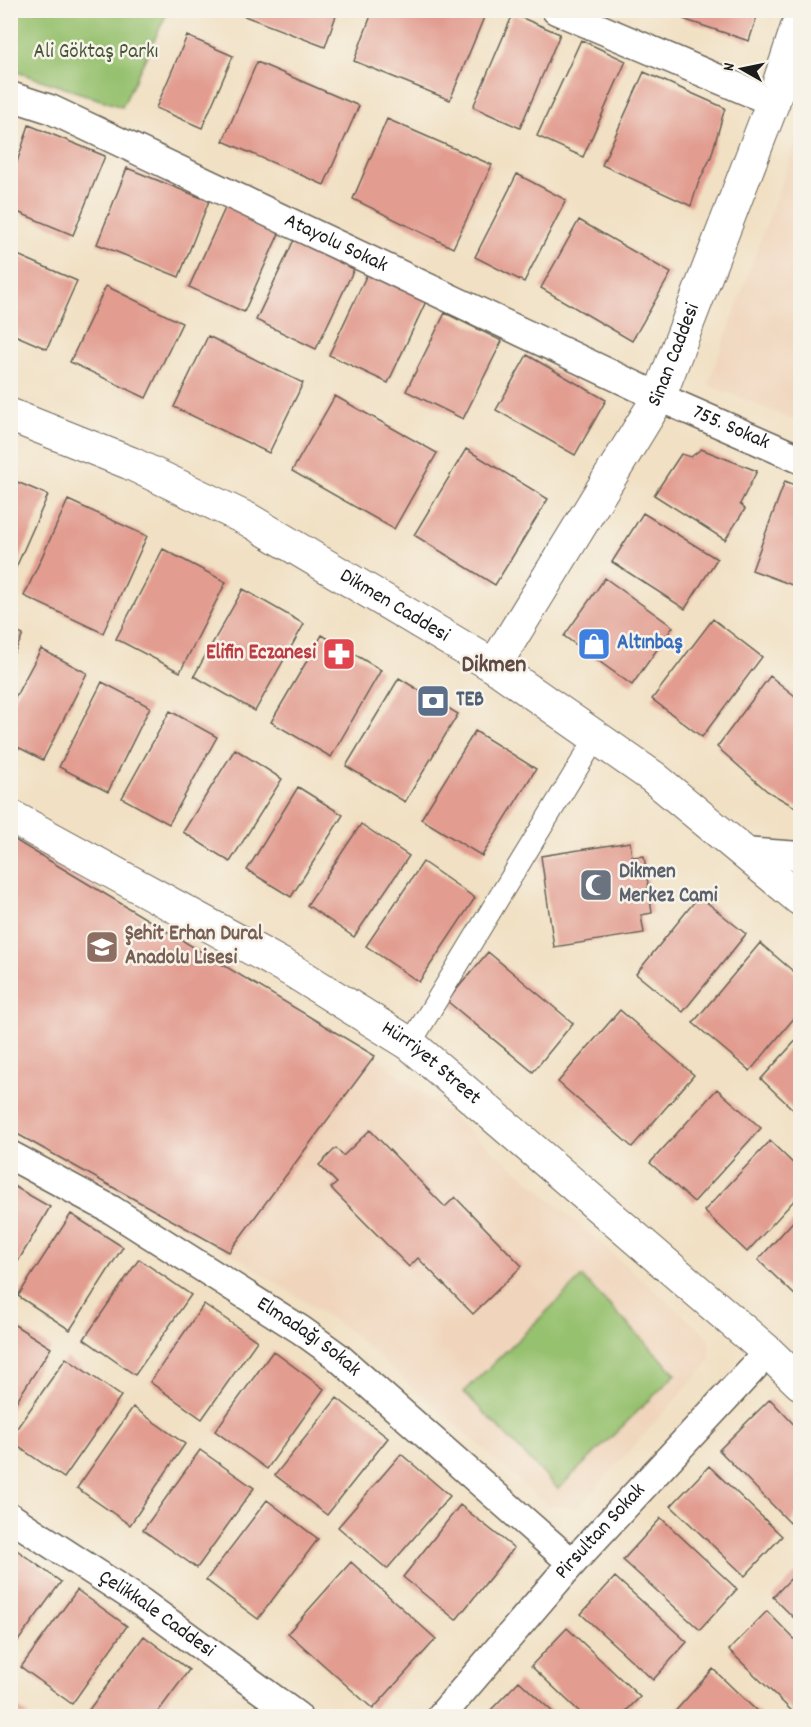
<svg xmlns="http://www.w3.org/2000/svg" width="811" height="1727" viewBox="0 0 811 1727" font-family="Dekko,sans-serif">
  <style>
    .built { fill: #f0d5bc }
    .green { fill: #96c16e; stroke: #596e45; stroke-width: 1.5 }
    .building { fill: #e29c90 }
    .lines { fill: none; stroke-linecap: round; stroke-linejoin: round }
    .pedestrian-casing { stroke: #676156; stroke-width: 23 }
    .minor-casing { stroke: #676156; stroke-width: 31 }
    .tertiary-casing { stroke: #676156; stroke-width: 35 }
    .secondary-casing { stroke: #676156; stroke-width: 35 }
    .primary-casing { stroke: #676156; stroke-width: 35 }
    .pedestrian { stroke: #fff; stroke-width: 21 }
    .minor { stroke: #fff; stroke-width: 28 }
    .tertiary { stroke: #fff; stroke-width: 33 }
    .secondary { stroke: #fff; stroke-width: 33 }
    .primary { stroke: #fff; stroke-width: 33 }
    .labels { text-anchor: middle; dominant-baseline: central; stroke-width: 5; stroke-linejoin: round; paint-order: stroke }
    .park-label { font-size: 21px; fill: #475639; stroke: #f7f3e8 }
    .street-label { font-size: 21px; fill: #1c1c1c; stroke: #f7f3e8 }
    .shop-label { font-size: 21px; font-weight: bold; fill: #366cbe; stroke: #f7f3e8; text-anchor: start }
    .health-label { font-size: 21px; font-weight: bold; fill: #be3a42; stroke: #f7f3e8; text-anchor: end }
    .service-label { font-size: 21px; font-weight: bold; fill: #4e5e75; stroke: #f7f3e8; text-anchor: start }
    .worship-label { font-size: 21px; font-weight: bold; fill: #5b616d; stroke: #f7f3e8; text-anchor: start }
    .education-label { font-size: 21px; font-weight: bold; fill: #785e54; stroke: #f7f3e8; text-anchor: start }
    .quarter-label { font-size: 24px; font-weight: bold; fill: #614945; stroke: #f7f3e8 }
  </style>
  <rect width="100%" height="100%" fill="#f7f3e8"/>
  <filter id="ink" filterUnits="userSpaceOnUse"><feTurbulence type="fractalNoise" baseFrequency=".0167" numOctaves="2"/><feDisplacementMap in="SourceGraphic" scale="12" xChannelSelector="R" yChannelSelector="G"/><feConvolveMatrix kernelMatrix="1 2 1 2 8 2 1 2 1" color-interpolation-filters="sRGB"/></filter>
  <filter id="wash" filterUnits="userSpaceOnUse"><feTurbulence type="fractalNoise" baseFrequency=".008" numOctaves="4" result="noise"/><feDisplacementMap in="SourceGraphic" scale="24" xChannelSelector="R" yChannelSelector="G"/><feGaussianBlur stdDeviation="1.35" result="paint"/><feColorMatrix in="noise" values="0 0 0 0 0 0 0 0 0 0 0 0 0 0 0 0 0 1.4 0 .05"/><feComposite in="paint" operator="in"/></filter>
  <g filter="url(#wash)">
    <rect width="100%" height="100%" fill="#f1e0c3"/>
    <path class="built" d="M800 131V422L708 385Z
      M375 1056 505 1160 709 1338 710 1361 578 1508 547 1505 345 1328 229 1252Z"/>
    <path class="green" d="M11 10H168V11L122 107 11 70Z
      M582 1277 676 1374 558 1489 464 1392Z"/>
    <g id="blocks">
      <path class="building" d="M229 10H338L325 47Z
        M373 10H487L450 100 354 61Z
        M686 10H759L749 41 683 19Z
        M513 14 560 34 520 128 473 107Z
        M187 36 233 56 202 128 156 108Z
        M581 40 626 61 583 157 537 136Z
        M257 62 359 106 324 185 223 141Z
        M644 72 725 108 711 157 698 184 691 206 602 165Z
        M387 119 492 165 453 248 353 199Z
        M29 125 105 156 73 235 10 209V184Z
        M127 168 209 201 179 277 97 244Z
        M517 174 566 200 524 282 475 257Z
        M227 204 281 229 244 312 189 287Z
        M579 220 671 273 632 341 541 288Z
        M294 240 354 269 316 349 256 320Z
        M11 252 77 281 47 349 10 333Z
        M369 270 428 297 388 383 329 355Z
        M106 286 182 323 146 398 70 362Z
        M445 313 502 341 463 419 406 391Z
        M208 336 303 383 269 453 174 407Z
        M527 355 606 400 575 455 496 410Z
        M335 396 437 453 394 529 292 471Z
        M466 449 548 499 495 585 414 535Z
        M701 449 757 471 740 504 745 509 725 540 654 495 681 454 691 457Z
        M10 479 48 495 10 581Z
        M785 481 800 487V588L752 570Z
        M68 500 147 536 103 633 24 596Z
        M643 513 717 559 685 609 612 562Z
        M163 549 226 582 180 672 116 639Z
        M605 578 673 627 632 685 564 636Z
        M243 589 304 624 255 711 194 676Z
        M713 619 762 657 702 737 652 699Z
        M10 629 23 635 10 661Z
        M322 635 381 670 331 757 271 722Z
        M41 649 87 673 43 760 10 743V707Z
        M770 676 800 700V807L793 806 767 791 717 747Z
        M399 678 458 714 405 802 346 766Z
        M102 682 150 707 108 792 59 767Z
        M170 711 217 737 169 824 122 798Z
        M475 731 536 769 482 856 421 819Z
        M235 749 282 779 230 862 183 832Z
        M298 787 343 815 291 897 247 870Z
        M361 824 409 856 354 937 307 905Z
        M10 837 375 1056 229 1252 10 1130Z
        M630 842 632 857 644 856 652 913 641 915 644 933 554 947 541 856Z
        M423 862 475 898 419 982 366 946Z
        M699 896 746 934 683 1012 636 974Z
        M760 943 800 977V1011L750 1071 693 1023Z
        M488 952 573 1023 533 1072 447 1001Z
        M620 1010 694 1075 632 1147 558 1082Z
        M800 1036V1116L761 1079Z
        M717 1089 761 1128 694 1202 650 1163Z
        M370 1130 445 1207 455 1197 522 1266 473 1314 418 1258 409 1267 331 1188 337 1183 319 1165 336 1148 343 1156Z
        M770 1141 800 1170V1194L747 1252 704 1211Z
        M10 1184 50 1207 10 1275Z
        M71 1214 123 1247 70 1330 18 1296Z
        M800 1214V1300L758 1260Z
        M139 1259 191 1295 135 1375 84 1339Z
        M204 1304 257 1341 202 1419 150 1382Z
        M10 1322 51 1348 10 1411Z
        M273 1351 324 1389 267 1469 215 1431Z
        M66 1358 121 1396 64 1478 10 1441V1438Z
        M337 1398 388 1438 327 1515 275 1475Z
        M770 1399 800 1431V1512L790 1523 719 1450Z
        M133 1407 185 1444 130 1525 77 1488Z
        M200 1450 254 1488 197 1568 143 1530Z
        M401 1454 450 1496 387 1569 338 1527Z
        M709 1466 782 1536 745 1576 671 1506Z
        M267 1500 318 1539 258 1619 206 1580Z
        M460 1505 514 1548 456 1620 403 1577Z
        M661 1518 737 1589 700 1630 623 1560Z
        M14 1548 61 1582 10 1652V1552Z
        M351 1562 436 1639 373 1709 288 1633Z
        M800 1569V1624L773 1597Z
        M615 1577 687 1642 653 1680 581 1614Z
        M77 1590 127 1626 72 1704 21 1667Z
        M767 1611 800 1645V1716H797L729 1650Z
        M567 1628 640 1697 621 1716H584L531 1666Z
        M144 1636 189 1670 155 1716H86L85 1715Z
        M713 1669 762 1716H671Z
        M519 1681 557 1716H485Z
        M10 1703 30 1716H10Z"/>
    </g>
  </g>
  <g filter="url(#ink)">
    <use href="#blocks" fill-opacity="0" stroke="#676156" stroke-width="1.5"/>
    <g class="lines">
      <defs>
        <path id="pedestrian" d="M410 1044 597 736"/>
        <g id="minor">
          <path d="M556 10 773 102"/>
          <path id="s1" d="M10 96 50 109 659 397 800 459"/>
          <path d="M744 852 800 856"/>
          <path id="s2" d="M10 1155 112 1210 301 1330 337 1356 572 1563"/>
          <path id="s3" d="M10 1517 142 1603 297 1716"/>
          <path id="s4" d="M441 1716 572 1563 768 1352"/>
        </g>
        <g id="tertiary">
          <path id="s5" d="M10 816 293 971 410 1044 768 1352 800 1383"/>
        </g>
        <g id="secondary">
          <path id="s6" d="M494 666 659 397 773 102 800 19"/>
        </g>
        <g id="primary">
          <path id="s7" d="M10 415 130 463 249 520 494 666 653 777 800 899"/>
        </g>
      </defs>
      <use href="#pedestrian" class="pedestrian-casing"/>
      <use href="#minor" class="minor-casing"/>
      <use href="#tertiary" class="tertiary-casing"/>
      <use href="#secondary" class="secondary-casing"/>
      <use href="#primary" class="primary-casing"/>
      <use href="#pedestrian" class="pedestrian"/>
      <use href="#minor" class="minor"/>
      <use href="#tertiary" class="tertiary"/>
      <use href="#secondary" class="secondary"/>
      <use href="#primary" class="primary"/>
    </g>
  </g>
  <defs>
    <symbol id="shop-square" viewBox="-11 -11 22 22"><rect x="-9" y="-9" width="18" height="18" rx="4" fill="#3f7fe0" stroke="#f7f3e8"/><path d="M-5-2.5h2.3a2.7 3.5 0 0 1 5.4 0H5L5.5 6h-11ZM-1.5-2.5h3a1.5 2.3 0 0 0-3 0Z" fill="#fff"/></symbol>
    <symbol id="pharmacy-square" viewBox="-11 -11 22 22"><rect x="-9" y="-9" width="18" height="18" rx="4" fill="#e0444e" stroke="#f7f3e8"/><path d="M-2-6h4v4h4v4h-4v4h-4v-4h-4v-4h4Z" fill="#fff"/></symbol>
    <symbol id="bank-square" viewBox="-11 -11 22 22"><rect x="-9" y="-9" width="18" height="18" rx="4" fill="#5c6f8a" stroke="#f7f3e8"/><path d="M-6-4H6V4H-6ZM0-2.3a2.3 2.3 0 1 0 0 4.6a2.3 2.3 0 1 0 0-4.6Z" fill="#fff"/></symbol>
    <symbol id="mosque-square" viewBox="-11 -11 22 22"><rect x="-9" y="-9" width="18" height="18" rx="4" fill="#6b7280" stroke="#f7f3e8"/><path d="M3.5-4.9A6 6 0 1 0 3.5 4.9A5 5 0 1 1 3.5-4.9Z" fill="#fff"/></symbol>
    <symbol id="school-square" viewBox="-11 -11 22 22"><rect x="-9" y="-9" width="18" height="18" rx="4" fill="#8d6e63" stroke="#f7f3e8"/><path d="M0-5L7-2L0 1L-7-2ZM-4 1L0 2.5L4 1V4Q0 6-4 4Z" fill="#fff"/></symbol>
  </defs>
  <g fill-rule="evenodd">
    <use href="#shop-square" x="575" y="625" width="38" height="38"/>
    <use href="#pharmacy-square" x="320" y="635" width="38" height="38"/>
    <use href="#bank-square" x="414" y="682" width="38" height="38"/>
    <use href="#mosque-square" x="577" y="866" width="38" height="38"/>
    <use href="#school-square" x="83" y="928" width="38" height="38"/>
  </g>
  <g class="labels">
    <g class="park-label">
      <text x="96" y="53">Ali Göktaş Parkı</text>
    </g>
    <g class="street-label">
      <text stroke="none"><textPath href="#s1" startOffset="358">Atayolu Sokak</textPath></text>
      <text stroke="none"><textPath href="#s6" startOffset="360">Sinan Caddesi</textPath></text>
      <text stroke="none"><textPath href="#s1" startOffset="794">755. Sokak</textPath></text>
      <text stroke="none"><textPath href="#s7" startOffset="430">Dikmen Caddesi</textPath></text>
      <text stroke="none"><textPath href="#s5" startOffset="489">Hürriyet Street</textPath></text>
      <text stroke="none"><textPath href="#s2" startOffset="350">Elmadağı Sokak</textPath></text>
      <text stroke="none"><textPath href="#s4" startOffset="244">Pirsultan Sokak</textPath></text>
      <text stroke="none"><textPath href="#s3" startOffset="176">Çelikkale Caddesi</textPath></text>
    </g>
    <g class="shop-label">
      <text x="617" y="644">Altınbaş</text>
    </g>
    <g class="health-label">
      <text x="316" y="654">Elifin Eczanesi</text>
    </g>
    <g class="service-label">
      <text x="456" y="701">TEB</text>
    </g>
    <g class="worship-label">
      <text x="619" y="873">Dikmen<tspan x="619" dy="24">Merkez Cami</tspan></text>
    </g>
    <g class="education-label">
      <text x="125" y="935">Şehit Erhan Dural<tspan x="125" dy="24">Anadolu Lisesi</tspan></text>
    </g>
    <g class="quarter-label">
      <text x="494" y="666">Dikmen</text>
    </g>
  </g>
  <rect width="811" height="1727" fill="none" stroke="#f7f3e8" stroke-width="36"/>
  <g transform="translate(742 69) rotate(279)" stroke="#f7f3e8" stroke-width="4.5" paint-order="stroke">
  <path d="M0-4.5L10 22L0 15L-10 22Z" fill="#1c1c1c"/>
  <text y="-9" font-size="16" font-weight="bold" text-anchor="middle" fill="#1c1c1c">N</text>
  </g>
</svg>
